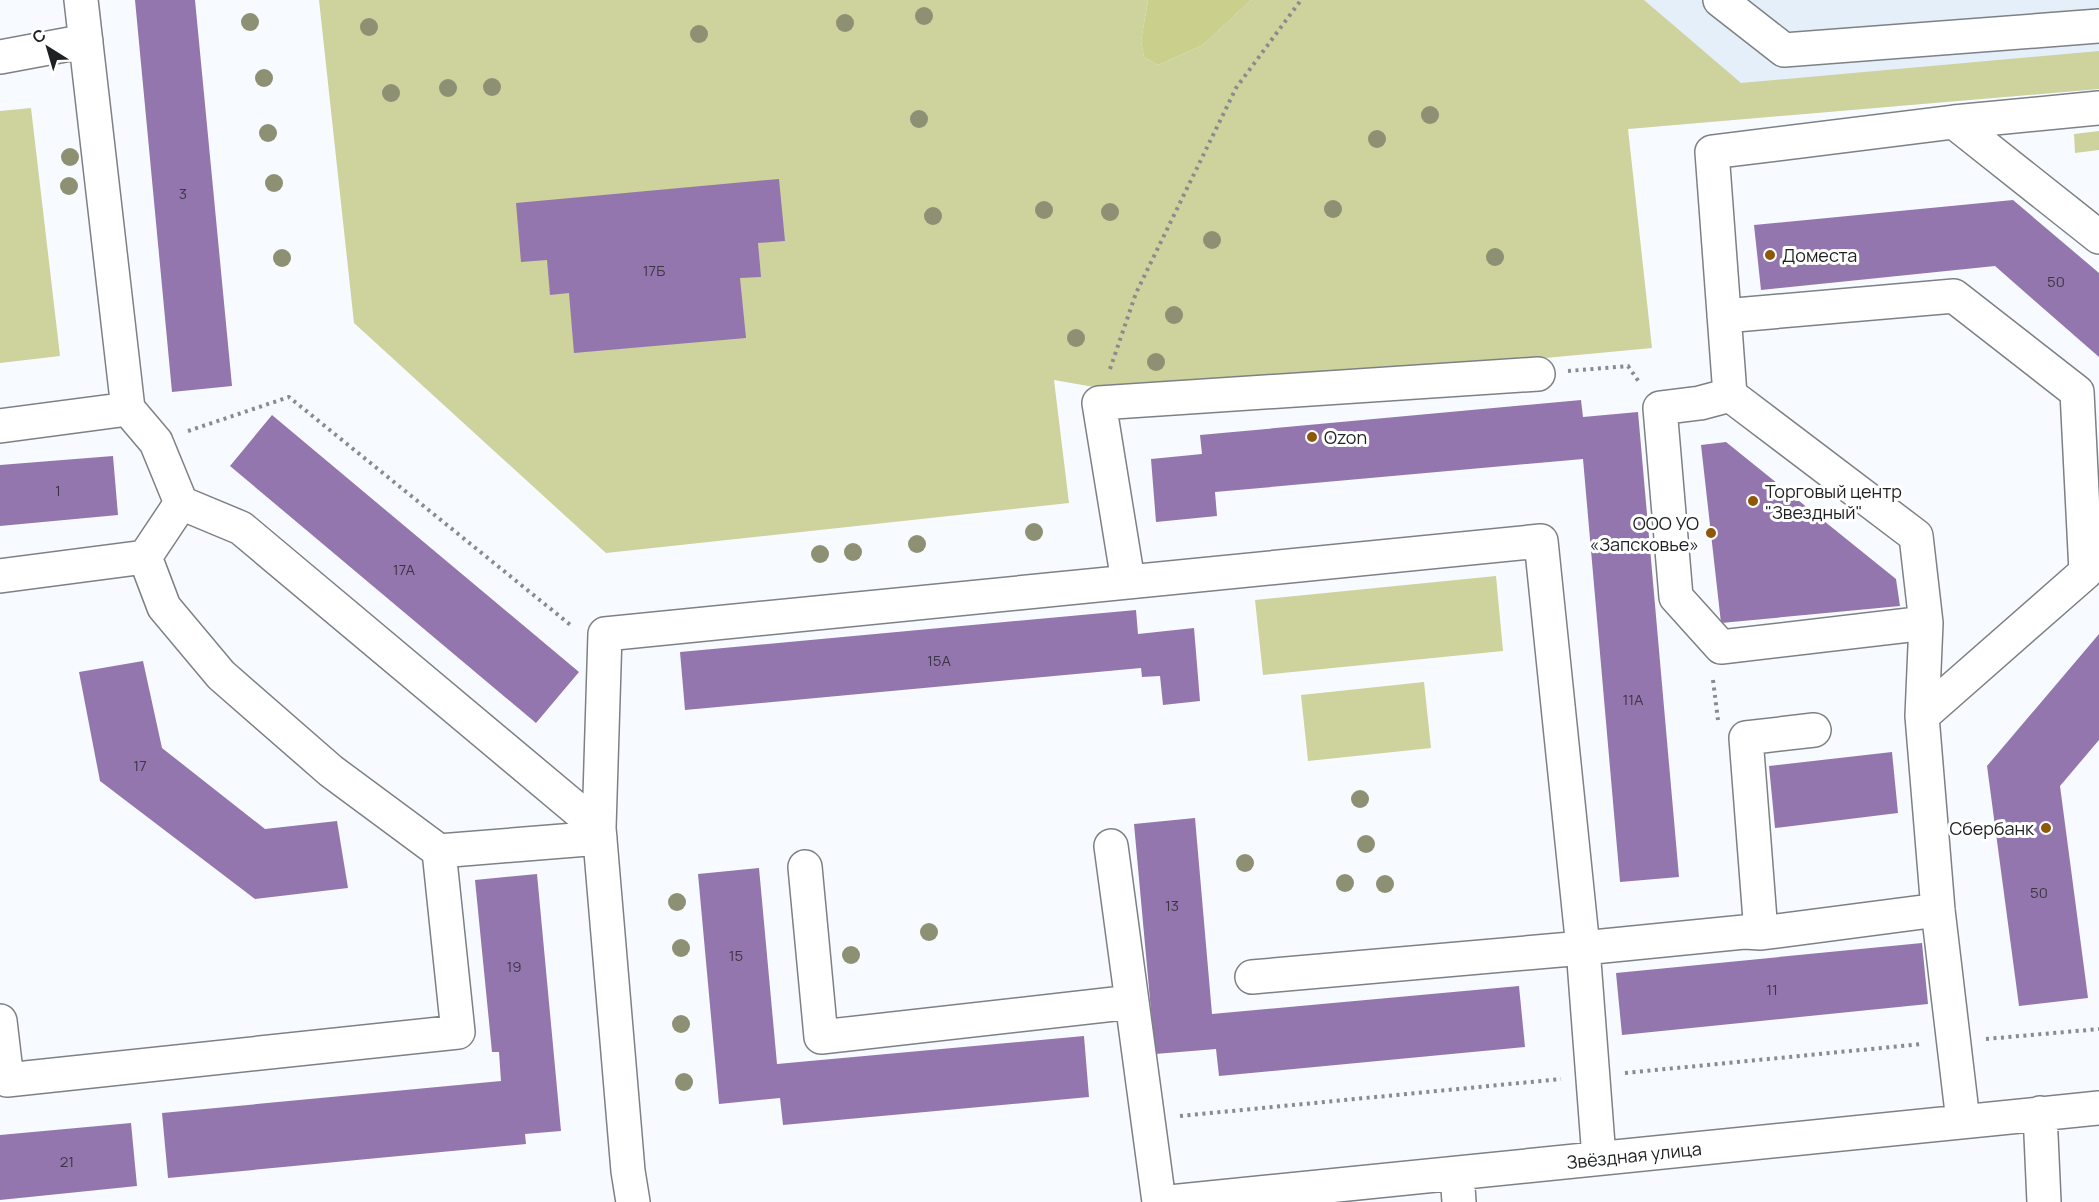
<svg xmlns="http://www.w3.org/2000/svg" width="2099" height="1202" viewBox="0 0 2099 1202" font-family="Manrope,sans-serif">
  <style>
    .built { fill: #e5eff9 }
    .green { fill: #ced29c }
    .forest { fill: #cacf8c }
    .building { fill: #9476ae }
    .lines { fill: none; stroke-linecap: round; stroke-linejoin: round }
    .minor-casing { stroke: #7d8084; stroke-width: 36 }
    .path { stroke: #898c8e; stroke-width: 4; stroke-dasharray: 3 4.5; stroke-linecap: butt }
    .minor { stroke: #fff; stroke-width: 33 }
    .tree { fill: #8e9074 }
    .poi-dot { fill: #8d5808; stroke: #fff; stroke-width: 2 }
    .labels { text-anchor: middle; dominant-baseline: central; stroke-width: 6; stroke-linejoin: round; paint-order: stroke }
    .number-label { font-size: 15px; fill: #3c3644 }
    .poi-label { font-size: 18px; fill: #1e2021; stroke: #fff; text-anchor: start }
    .street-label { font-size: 18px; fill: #1e2021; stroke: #fff }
  </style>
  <rect width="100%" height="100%" fill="#f7fbff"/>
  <path class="built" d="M1644 0H2099V89L1627 129 1670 23Z"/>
  <path class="green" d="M319 0H1148L1141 41 1144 57 1158 65 1203 45 1251 0H1644L1741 83 2099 51V89L1628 129 1652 348 1145 396 1054 380 1069 503 606 553 354 323Z
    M31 108 60 356 0 363V111Z
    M2099 131V150L2075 153 2074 134Z
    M1496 576 1503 651 1263 675 1255 600Z
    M1424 682 1431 748 1308 761 1301 695Z"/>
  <path class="forest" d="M1148 0H1251L1203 45 1158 65 1144 57 1141 41Z"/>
  <path class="building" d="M135 0H195L232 386 172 392Z
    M779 179 785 241 758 243 761 277 740 278 746 338 574 353 569 293 550 295 547 260 521 262 516 203Z
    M2013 200 2099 273V357L1995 266 1761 290 1754 225Z
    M1581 400 1583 417 1638 412 1679 877 1620 882 1583 459 1215 492 1217 516 1156 522 1151 459 1202 454 1200 435Z
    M272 415 579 672 536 723 230 466Z
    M1726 442 1896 579 1900 606 1721 623 1701 445Z
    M113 456 118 515 0 526V465Z
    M1136 610 1138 634 1194 628 1200 701 1163 705 1160 676 1142 677 1141 668 685 710 680 652Z
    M2099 634V740L2060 786 2088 998 2019 1006 1987 766Z
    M143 661 162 748 265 829 337 821 348 888 255 899 100 781 79 672Z
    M1892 752 1898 813 1775 828 1769 766Z
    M1195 818 1212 1014 1519 986 1525 1047 1219 1076 1216 1049 1155 1054 1134 824Z
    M759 868 777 1064 1084 1036 1089 1097 783 1125 780 1098 719 1104 698 874Z
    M537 874 561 1131 525 1134 526 1144 168 1178 162 1113 501 1081 499 1052H492L475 880Z
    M1922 943 1928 1004 1622 1035 1616 973Z
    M131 1123 137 1186 0 1200V1135Z"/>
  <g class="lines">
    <defs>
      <path id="minor" d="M81 0 128 409 156 442 181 503 241 528 599 828 628 1171 633 1202
        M1720 0 1784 50 2099 26
        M0 57 86 41
        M1954 122 2099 237
        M1724 316 1954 296 2077 392 2086 572 1922 716
        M1730 395 1700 403 1660 408 1676 597 1721 647 1926 623
        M0 426 128 409
        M145 557 164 607 221 675 331 771 439 851
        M0 576 145 557 181 503
        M1128 581 1099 403 1538 374
        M599 828 605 634 1541 541 1583 948 1252 977
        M1111 846 1159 1202
        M805 867 821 1037 1132 1002
        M1761 933 1746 738 1814 730
        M0 1021 7 1080 458 1032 439 851 600 838
        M2040 1113 2044 1202
        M1963 1121 1938 910 1922 716 1926 623 1916 536 1730 395 1712 152 1954 122 2099 108
        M1599 1158 1583 948 1744 932 1761 933 1938 910
        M1457 1173 1459 1202
        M1170 1202 2099 1108"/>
    </defs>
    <use href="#minor" class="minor-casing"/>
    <path class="path" d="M1110 369 1136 293 1236 88 1301 0
      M1568 371 1628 366 1639 382
      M188 431 289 397 573 627
      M1713 680 1718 720
      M1986 1039 2099 1029
      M1625 1073 1922 1044
      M1180 1116 1561 1079"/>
    <use href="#minor" class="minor"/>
  </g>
  <g class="tree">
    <circle cx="924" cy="16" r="9"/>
    <circle cx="250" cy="22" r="9"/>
    <circle cx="845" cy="23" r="9"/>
    <circle cx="369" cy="27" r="9"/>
    <circle cx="699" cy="34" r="9"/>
    <circle cx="264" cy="78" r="9"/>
    <circle cx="492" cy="87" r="9"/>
    <circle cx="448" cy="88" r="9"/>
    <circle cx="391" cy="93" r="9"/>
    <circle cx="1430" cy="115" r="9"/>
    <circle cx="919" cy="119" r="9"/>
    <circle cx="268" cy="133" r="9"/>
    <circle cx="1377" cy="139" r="9"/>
    <circle cx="70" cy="157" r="9"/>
    <circle cx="274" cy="183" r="9"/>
    <circle cx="69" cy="186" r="9"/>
    <circle cx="1333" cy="209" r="9"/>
    <circle cx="1044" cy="210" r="9"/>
    <circle cx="1110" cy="212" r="9"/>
    <circle cx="933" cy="216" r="9"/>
    <circle cx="1212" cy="240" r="9"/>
    <circle cx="1495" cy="257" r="9"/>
    <circle cx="282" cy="258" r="9"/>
    <circle cx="1174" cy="315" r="9"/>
    <circle cx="1076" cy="338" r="9"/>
    <circle cx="1156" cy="362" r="9"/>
    <circle cx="1034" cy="532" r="9"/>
    <circle cx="917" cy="544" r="9"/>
    <circle cx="853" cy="552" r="9"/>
    <circle cx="820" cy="554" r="9"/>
    <circle cx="1360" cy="799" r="9"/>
    <circle cx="1366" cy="844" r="9"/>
    <circle cx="1245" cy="863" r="9"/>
    <circle cx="1345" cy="883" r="9"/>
    <circle cx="1385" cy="884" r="9"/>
    <circle cx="677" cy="902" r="9"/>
    <circle cx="929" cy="932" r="9"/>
    <circle cx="681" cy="948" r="9"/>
    <circle cx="851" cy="955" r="9"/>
    <circle cx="681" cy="1024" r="9"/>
    <circle cx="684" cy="1082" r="9"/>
  </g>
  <g class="poi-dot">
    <circle cx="1770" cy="255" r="6"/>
    <circle cx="1312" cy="437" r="6"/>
    <circle cx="1753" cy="501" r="6"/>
    <circle cx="1711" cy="533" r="6"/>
    <circle cx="2046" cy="828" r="6"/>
  </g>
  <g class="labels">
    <g class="number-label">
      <text x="183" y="193">3</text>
      <text x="654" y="270">17Б</text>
      <text x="2056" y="281">50</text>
      <text x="58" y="490">1</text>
      <text x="404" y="569">17А</text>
      <text x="939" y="660">15А</text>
      <text x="1633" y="699">11А</text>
      <text x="140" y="765">17</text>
      <text x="2039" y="892">50</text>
      <text x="1172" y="905">13</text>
      <text x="736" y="955">15</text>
      <text x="514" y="966">19</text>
      <text x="1772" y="989">11</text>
      <text x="67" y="1161">21</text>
    </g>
    <g class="poi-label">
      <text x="1782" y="255">Доместа</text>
      <text x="1324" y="437">Ozon</text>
      <text x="1765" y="491">Торговый центр<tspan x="1765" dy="21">"Звездный"</tspan></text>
      <text x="1699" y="523" text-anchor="end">ООО УО<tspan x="1699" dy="21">«Запсковье»</tspan></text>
      <text x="2034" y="828" text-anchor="end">Сбербанк</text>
    </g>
    <g class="street-label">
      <text transform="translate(1634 1155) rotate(-6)">Звёздная улица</text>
    </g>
  </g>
  <g transform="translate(48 48) rotate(323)" stroke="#ffffff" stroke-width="4.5" paint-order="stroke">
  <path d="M0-4.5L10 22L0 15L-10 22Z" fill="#1e2021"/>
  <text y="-9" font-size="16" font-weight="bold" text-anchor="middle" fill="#1e2021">С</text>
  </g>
</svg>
